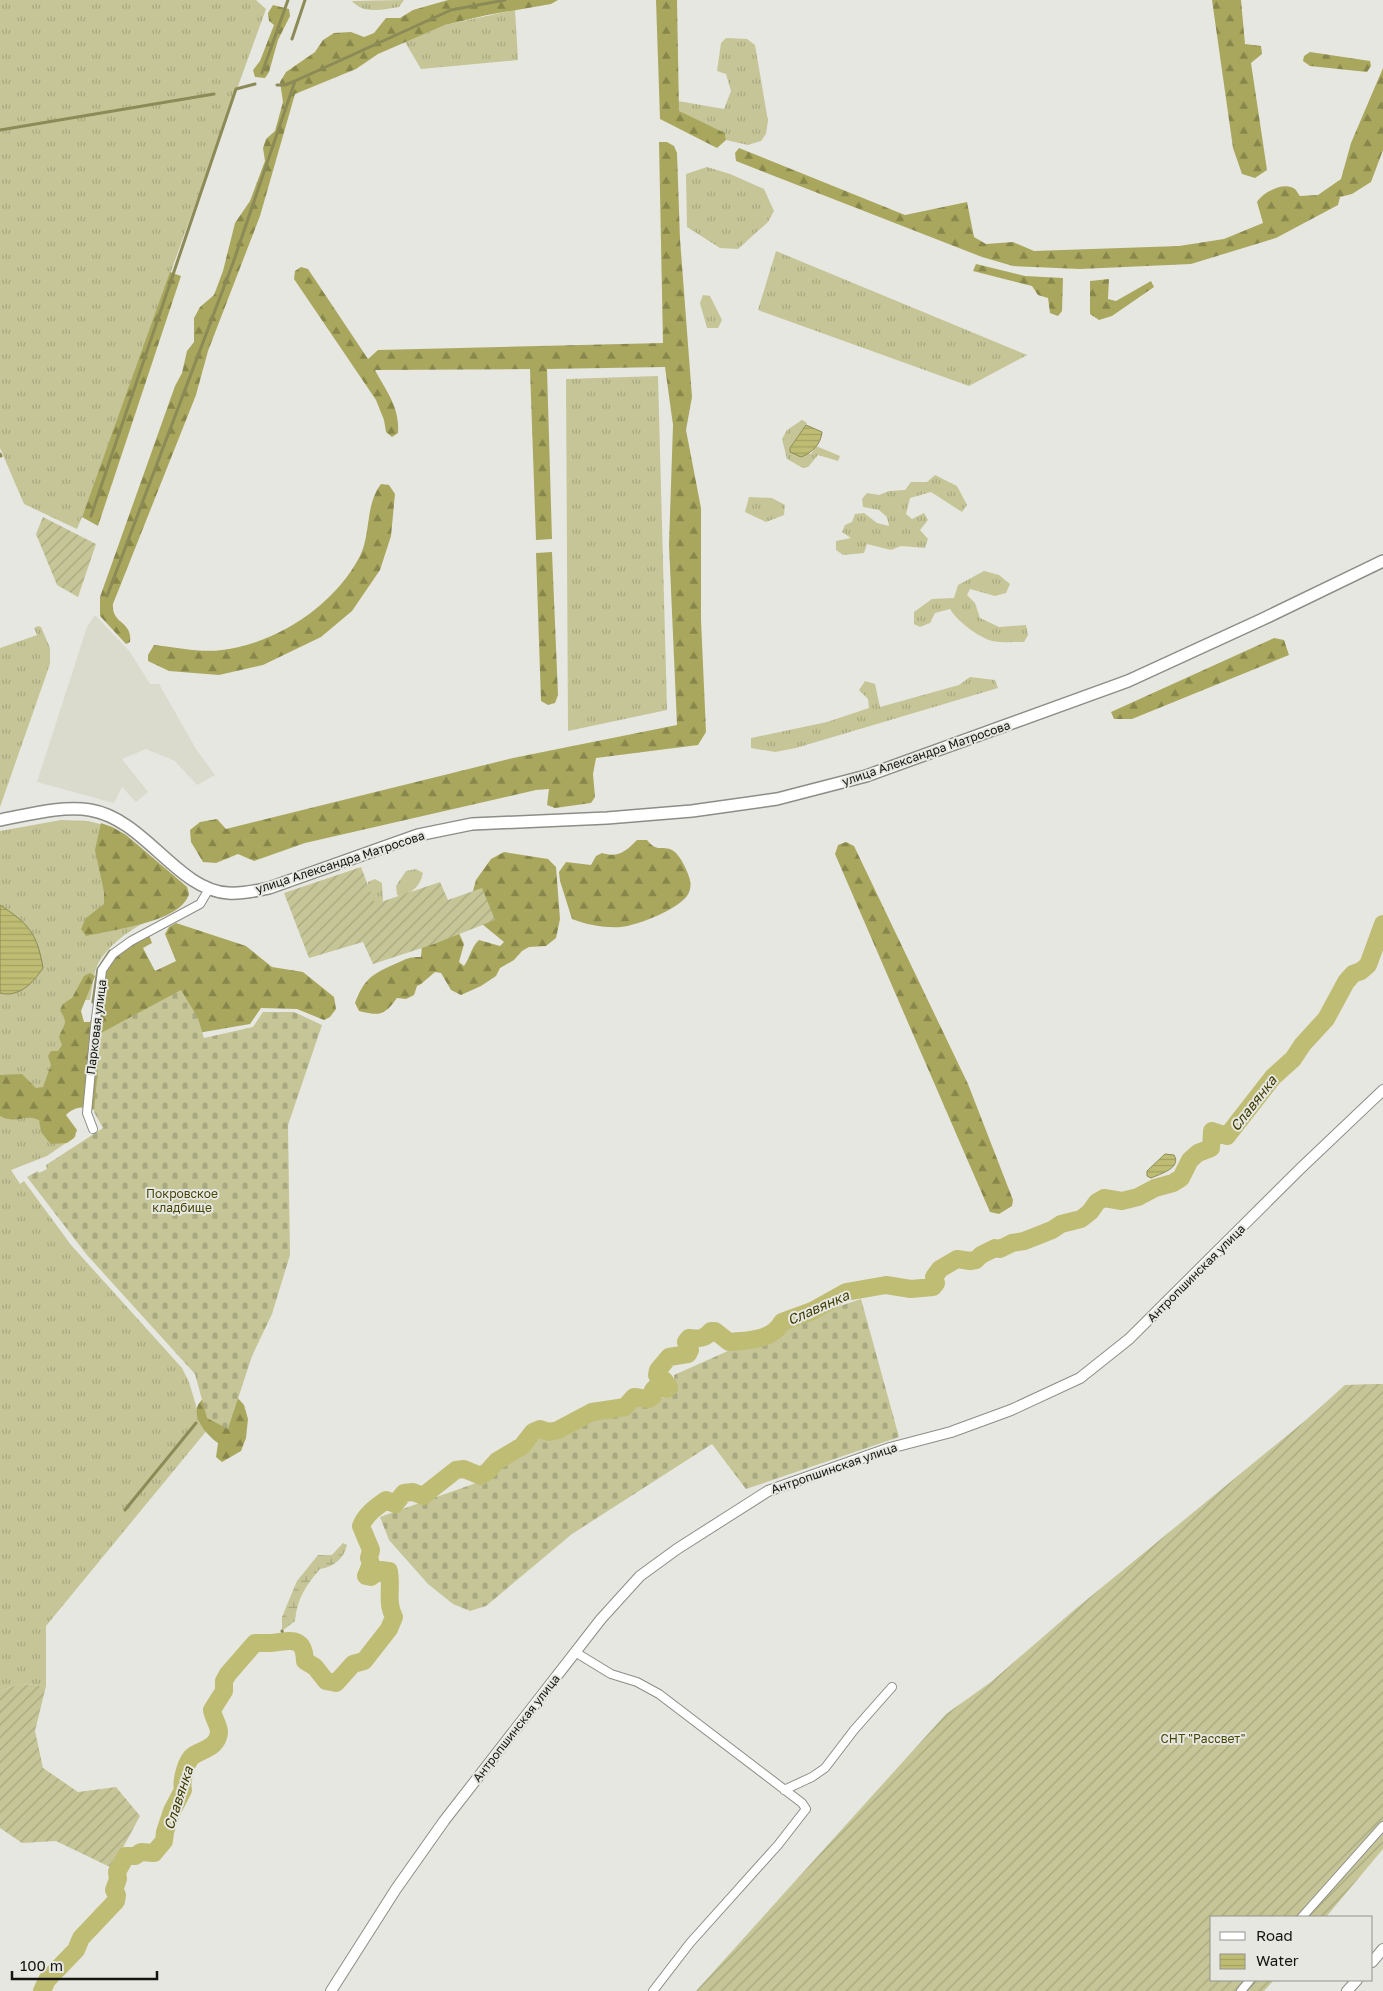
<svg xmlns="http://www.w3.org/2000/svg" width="1383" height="1991" viewBox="0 0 1383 1991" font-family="'Golos Text',sans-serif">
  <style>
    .built { fill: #dadacd }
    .grass { fill: url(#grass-tufts) }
    .forest { fill: url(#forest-firs) }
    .wetland { fill: url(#wetland-marsh) }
    .cemetery { fill: url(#cemetery-stones) }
    .garden { fill: url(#garden-furrows) }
    .water { fill: url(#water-rules); stroke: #8c8a56 }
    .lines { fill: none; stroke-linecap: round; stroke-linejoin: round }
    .stream { stroke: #8c8a56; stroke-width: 3 }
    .river { stroke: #bfbd73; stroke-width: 18 }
    .minor-casing { stroke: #8d8d87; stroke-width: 10 }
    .tertiary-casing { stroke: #8d8d87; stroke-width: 12 }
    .secondary-casing { stroke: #8d8d87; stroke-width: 14 }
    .minor { stroke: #fff; stroke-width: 8 }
    .tertiary { stroke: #fff; stroke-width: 10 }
    .secondary { stroke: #fff; stroke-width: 11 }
    .labels { text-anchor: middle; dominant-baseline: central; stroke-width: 4; stroke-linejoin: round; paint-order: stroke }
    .street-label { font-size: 12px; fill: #141412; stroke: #e7e7e1 }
    .park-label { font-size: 12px; fill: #48460a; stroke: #e7e7e1 }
    .water-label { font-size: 14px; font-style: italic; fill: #3d3b00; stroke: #e7e7e1 }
  </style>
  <defs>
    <pattern id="grass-tufts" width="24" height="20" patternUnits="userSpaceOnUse" patternTransform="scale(1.25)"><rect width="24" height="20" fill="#c5c597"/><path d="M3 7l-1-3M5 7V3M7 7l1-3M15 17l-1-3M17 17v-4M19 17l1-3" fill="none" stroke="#a8a881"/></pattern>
    <pattern id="forest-firs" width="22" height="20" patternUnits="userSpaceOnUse" patternTransform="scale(1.25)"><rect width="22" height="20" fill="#a9a75d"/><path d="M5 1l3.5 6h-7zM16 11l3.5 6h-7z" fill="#88874b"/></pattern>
    <pattern id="wetland-marsh" width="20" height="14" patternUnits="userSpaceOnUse" patternTransform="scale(1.25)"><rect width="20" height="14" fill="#c5c597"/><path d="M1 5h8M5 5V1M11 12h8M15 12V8" fill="none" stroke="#a8a881"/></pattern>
    <pattern id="cemetery-stones" width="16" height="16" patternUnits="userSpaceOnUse" patternTransform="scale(1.25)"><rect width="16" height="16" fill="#c5c597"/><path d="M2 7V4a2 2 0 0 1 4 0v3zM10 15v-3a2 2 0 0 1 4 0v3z" fill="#a8a881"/></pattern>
    <pattern id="garden-furrows" width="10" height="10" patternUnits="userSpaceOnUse" patternTransform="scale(1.25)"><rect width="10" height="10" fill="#c5c597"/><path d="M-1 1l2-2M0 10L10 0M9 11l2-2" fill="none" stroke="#a8a881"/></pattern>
    <pattern id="water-rules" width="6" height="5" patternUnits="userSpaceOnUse" patternTransform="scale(1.25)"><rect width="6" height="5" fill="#bfbd73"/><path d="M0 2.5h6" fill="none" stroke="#a3a262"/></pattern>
  </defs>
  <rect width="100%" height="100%" fill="#e7e7e1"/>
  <path class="built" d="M95 615 130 652 150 684H159L196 749 215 775 197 785 175 761 146 749 122 759 148 792 136 802 122 787 114 803 37 782 87 627Z"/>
  <path class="grass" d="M0 0H256L266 9 82 517 77 529 24 504 0 448Z
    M404 0 399 7C383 9 364 15 352 1Z
    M515 10 518 60 421 69 405 42 445 25Z
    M726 38 747 39 755 45 768 121 766 134 761 141 748 145 726 140 725 133 679 112 678 101 724 109 731 91 726 74 717 71 721 43Z
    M707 167 730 174 764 189 774 211 768 222 738 249 720 248 687 227 686 174Z
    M776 251 1027 355 969 386 758 310Z
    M703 295 710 296 722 320 718 328H707L700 303Z
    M658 376 667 710 568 731 566 379Z
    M802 420 807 423 790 448 811 454 816 446 840 456 838 461 818 455 808 467 803 468 787 459 782 439 787 430Z
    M935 475 957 486 967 505 962 512 931 492 910 498 906 514 912 519 924 513 928 520 920 530 928 539 925 548 901 546 891 550 867 544 864 553 843 555 836 550V541L851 538 842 532 845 525 852 522 855 514 864 513 877 523 889 526 887 517 879 510 863 507 862 499 867 493 879 495 889 491 905 490 911 482H927Z
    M749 497 772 498 785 505 784 515 766 522 745 512Z
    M984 571 999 575 1010 584 1006 593 995 596 970 589 967 595 975 603 980 618 999 627 1026 625 1028 635 1024 642C1014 642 1002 643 992 641 978 637 957 621 950 609L935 613 930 623 920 627 914 624V612L932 599 954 598 958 585Z
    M38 626 41 627 50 648V664L0 807V648L37 635 34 628Z
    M970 677 995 680 998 688 796 748 775 752 751 748V738L827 722 869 708 868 699 859 690 865 681 875 684 880 707 959 685Z
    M61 820 88 821 112 827 126 835 187 887 189 894C178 914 161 915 142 924 125 933 105 949 97 966 93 976 92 990 90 1000H82L63 1116 76 1136 47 1156 11 1170 20 1184 24 1181 71 1245 182 1368 189 1382 200 1419 208 1429 46 1626V1686L20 1684 0 1691V831Z
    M416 869 423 873C420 887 413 891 401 897L397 895 396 886 406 871Z
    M375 879 382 883 383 900 375 916 367 900 368 882Z"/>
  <path class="forest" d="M448 0H558L551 4 487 15 445 25 378 54 356 69 295 94 260 216 208 351 196 395 113 604C111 624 133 621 130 642L126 644 100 616V597L175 386 182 373 187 351 194 342V318L200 307 214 295 223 271 235 223 250 201 265 161 263 148 266 139 275 131 283 102 280 82 286 72 315 52 323 40 334 33 351 32 364 37 374 33 386 18H400L413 10Z
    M656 0H677L679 111 725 133 726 140 717 148 660 119Z
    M1212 0H1241L1245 44 1261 46 1262 54 1251 63 1267 170 1255 178 1242 174 1233 148Z
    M273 5 289 9 290 16 278 40 269 72 265 78 255 77 253 70 260 61 274 25 269 21 268 13Z
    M1310 52 1370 61 1371 66 1367 72 1310 66 1303 61 1304 56Z
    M1383 68V150L1371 182 1352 194 1340 197 1338 205 1276 238 1191 264 1080 269 1013 266 982 257 736 161 735 153 739 148 905 215 967 202 974 237 986 244 1013 242 1034 251 1179 246 1224 239 1263 223 1257 202C1263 192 1284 181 1295 189 1297 191 1298 194 1300 196L1318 195 1341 179 1351 143Z
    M659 142H667L674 146 677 153 680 239 692 397 686 430 701 508V620L706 732 698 745 596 758 593 774 595 797 591 803 555 808 547 805 549 789 536 790 305 843 254 861 238 854 216 863 203 862 191 842 190 830 200 822 217 819 226 829 513 758 677 725 669 545 673 425 665 367 547 369 552 539 536 540 530 369 375 370C386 391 400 407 398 433L392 437 386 432 384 420 376 400 294 279 295 271 301 267 308 269 368 359 378 350 663 343Z
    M976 264 1025 276 1063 278 1062 311 1058 316 1050 313 1048 298 1038 295 1032 286 973 271Z
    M170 272 181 276 98 526 82 517Z
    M1109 279 1108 299 1116 301 1151 281 1154 287 1112 316 1099 320 1090 314V281Z
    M381 484 389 485 395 494 391 536 380 570 352 611 321 637 263 665 219 675 169 671 148 661V655L154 645C173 647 203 653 222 650 277 643 334 606 360 556 371 534 365 505 381 484Z
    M552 552 558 695 555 703 548 705 541 701 536 553Z
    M1274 638 1284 640 1289 655 1132 719H1114L1111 712Z
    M101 823 112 827 126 835 187 887 189 894C188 897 186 901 183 904 166 923 112 930 86 936L81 929 86 918 104 904V892L95 850Z
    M637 840H647C657 852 659 846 670 849 679 852 685 867 688 874 691 881 692 889 687 896 676 910 639 925 621 927 605 928 587 925 572 919L560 881 559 872 566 862 591 865 596 856 602 853C618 858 625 852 637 840Z
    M846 842 854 846 968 1084 1013 1200 1012 1206 999 1214 990 1212 835 854 838 845Z
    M504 852 548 859 556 867 560 919 556 938 546 946 529 947 522 951 514 960 500 968 496 976 481 986 461 995 451 990 441 973 435 972 421 984 417 986 414 995 406 999 397 998C384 1016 380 1016 359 1011L355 1003C364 979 372 974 395 964 407 959 407 957 421 957L422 945 457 929 464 944 459 962 464 966C470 958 471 947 479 940L500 946 504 942 482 924 471 898 476 880 491 859Z
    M176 923 246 946 272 967 303 972 334 997 336 1009 330 1017 324 1020 297 1009 261 1008 250 1024 192 1034 106 1113C90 1109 79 1102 66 1115L77 1130 74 1138 67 1143 51 1144 41 1132 39 1120C24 1113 17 1125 0 1116V1075L22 1074 36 1088 43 1087 51 1065 48 1056 51 1051H58L62 1045 59 1037C64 1023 69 1025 60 1010L63 1004 72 998 84 976 90 973 95 976 81 1011 84 1022H90C99 1005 96 981 107 965 116 954 137 943 149 935L152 943 143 948 155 971 176 961 165 934 169 927Z
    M206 1395 236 1396 244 1405 248 1419 246 1438 241 1451 222 1462 216 1457 218 1443C208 1436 192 1419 198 1405 200 1402 203 1398 206 1395Z"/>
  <path class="wetland" d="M343 1543 347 1545C344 1559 333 1567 320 1569 306 1585 297 1599 295 1621L282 1631V1617L297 1581 318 1555H332Z"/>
  <path class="cemetery" d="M181 990 198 1018 204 1038 253 1027 263 1012H294L322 1025 288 1125 290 1255 272 1314 252 1356 228 1429 207 1418 195 1374 87 1255 27 1177 38 1171 39 1173 47 1169 46 1165 103 1128 94 1112 101 1033Z
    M861 1299 899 1437 746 1489 712 1444 572 1534 486 1606 470 1611 453 1604 428 1584 389 1540 380 1517 479 1482 517 1456 537 1436 564 1433 582 1421 616 1410 631 1404 650 1406 675 1389 674 1375 737 1347 780 1332 819 1313Z"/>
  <path class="garden" d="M43 517 96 544 78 597 57 585 36 534Z
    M361 867 375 904 440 882 448 900 482 888 495 920 434 944 373 964 363 942 309 958 284 893Z
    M1376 1384H1383V1849L1326 1917H1212V1980H1274L1264 1991H696L946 1714 991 1682 1073 1611 1306 1420 1345 1385Z
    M20 1684 46 1686 35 1731 43 1768 78 1792 116 1787 140 1816 112 1868 56 1841 22 1843 0 1828V1691Z"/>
  <path class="water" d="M806 425 822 432C821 444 812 453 801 457L790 452V448Z
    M0 905C29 924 37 933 43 968 33 983 19 998 0 993Z
    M1165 1154 1174 1155C1182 1168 1160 1174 1151 1178L1147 1176V1171Z"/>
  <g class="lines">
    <path class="stream" d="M292 39 305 0
      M262 73 288 0
      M277 85H285L295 81 451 10 505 0
      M0 130 214 94
      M0 454 1 456
      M91 516 236 89 255 84
      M107 596 233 263 295 81
      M93 1002 98 969 110 951
      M125 1510 196 1423
      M282 1631 285 1640"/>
    <path class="river" d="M42 1991 47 1980 76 1950 81 1938 116 1901 117 1895 114 1890 118 1879 117 1872 126 1856H135L141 1852 154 1853 164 1841 165 1832 172 1811 183 1790C181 1781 186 1760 194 1755 204 1749 218 1747 219 1732 219 1726 213 1717 212 1710L224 1691V1681L228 1674 255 1643C260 1643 266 1643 271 1643 290 1641 304 1635 305 1661L315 1667 326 1681 336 1683 353 1664 364 1661 389 1629 394 1617C386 1602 392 1588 389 1571L381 1570 371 1577 366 1576 371 1564 369 1558 371 1550 361 1526C366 1514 375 1508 386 1500L395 1504 404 1493 413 1492 423 1496 456 1470 464 1469 481 1476 488 1471 497 1461 522 1446 533 1432 540 1429 549 1432 558 1430 592 1412 625 1407 634 1397 649 1399 653 1396V1390L657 1386 667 1389 669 1387 664 1380 659 1379 657 1375 658 1370 669 1357 688 1354 690 1350 686 1342 689 1338C698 1339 705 1339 711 1331H715L729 1342C748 1340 772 1341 782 1322L812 1311 846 1292 886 1285 911 1289 933 1287 936 1283 934 1277 940 1269 957 1259 970 1261 976 1260 981 1255 995 1248 1000 1249 1012 1243 1024 1241 1052 1230 1061 1224 1081 1219 1090 1212 1097 1202 1104 1198 1122 1201 1138 1197 1155 1188 1173 1183 1181 1178 1190 1160 1198 1153 1211 1148 1212 1131 1227 1136 1273 1077 1293 1059 1303 1044 1326 1019 1346 982 1353 974 1361 971 1368 965 1383 924"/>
    <defs>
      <path id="minor" d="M93 1129 87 1113 95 1027 102 970 113 954 131 941 200 904 209 889
        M575 1652 611 1674 637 1682 659 1694 802 1803 806 1809 778 1845 690 1943 653 1991
        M784 1790 812 1777 825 1768 854 1730 892 1687
        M1302 1917 1383 1826
        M1241 1991 1250 1980"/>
      <path id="tertiary" d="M1372 1962 1383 1949
        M331 1991 396 1889 444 1821 601 1619 640 1576 677 1549 768 1491 890 1448 951 1432 1011 1410 1080 1378 1129 1339 1301 1168 1383 1090
        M1347 1991 1357 1980"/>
      <path id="secondary" d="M0 820C27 815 63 805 90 810 145 819 177 890 228 893 242 894 256 891 269 888L418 835 472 824 607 818 692 811 777 799 866 776 1128 681 1263 619 1383 561"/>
    </defs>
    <use href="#minor" class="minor-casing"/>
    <use href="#tertiary" class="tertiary-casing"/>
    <use href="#secondary" class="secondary-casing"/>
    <use href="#minor" class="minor"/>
    <use href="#tertiary" class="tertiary"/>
    <use href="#secondary" class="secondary"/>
  </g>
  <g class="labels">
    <g class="street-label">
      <text transform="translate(926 753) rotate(-19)">улица Александра Матросова</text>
      <text transform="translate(340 862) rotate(-18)">улица Александра Матросова</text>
      <text transform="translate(96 1027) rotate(-83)">Парковая улица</text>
      <text transform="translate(1196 1273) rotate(-45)">Антропшинская улица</text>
      <text transform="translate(834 1468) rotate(-19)">Антропшинская улица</text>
      <text transform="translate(516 1728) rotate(-52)">Антропшинская улица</text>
    </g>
    <g class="park-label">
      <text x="182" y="1193">Покровское<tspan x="182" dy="14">кладбище</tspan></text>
      <text x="1203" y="1738">СНТ "Рассвет"</text>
    </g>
    <g class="water-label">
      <text transform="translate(1253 1103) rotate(-52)">Славянка</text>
      <text transform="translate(818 1307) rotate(-24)">Славянка</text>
      <text transform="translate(178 1798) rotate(-72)">Славянка</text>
    </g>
  </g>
  <rect x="1210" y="1916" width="162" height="65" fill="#e7e7e1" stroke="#93938e"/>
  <rect x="1220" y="1932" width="25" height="8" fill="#ffffff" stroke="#93938e"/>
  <text x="1256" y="1941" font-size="15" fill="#141412">Road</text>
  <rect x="1220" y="1954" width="25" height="15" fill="url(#water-rules)" stroke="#93938e"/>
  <text x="1256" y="1966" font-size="15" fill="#141412">Water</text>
  <path d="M12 1971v8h145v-8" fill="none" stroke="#141412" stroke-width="2.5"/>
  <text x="20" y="1971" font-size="15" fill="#141412" stroke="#e7e7e1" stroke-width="4" paint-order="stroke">100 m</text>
</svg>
